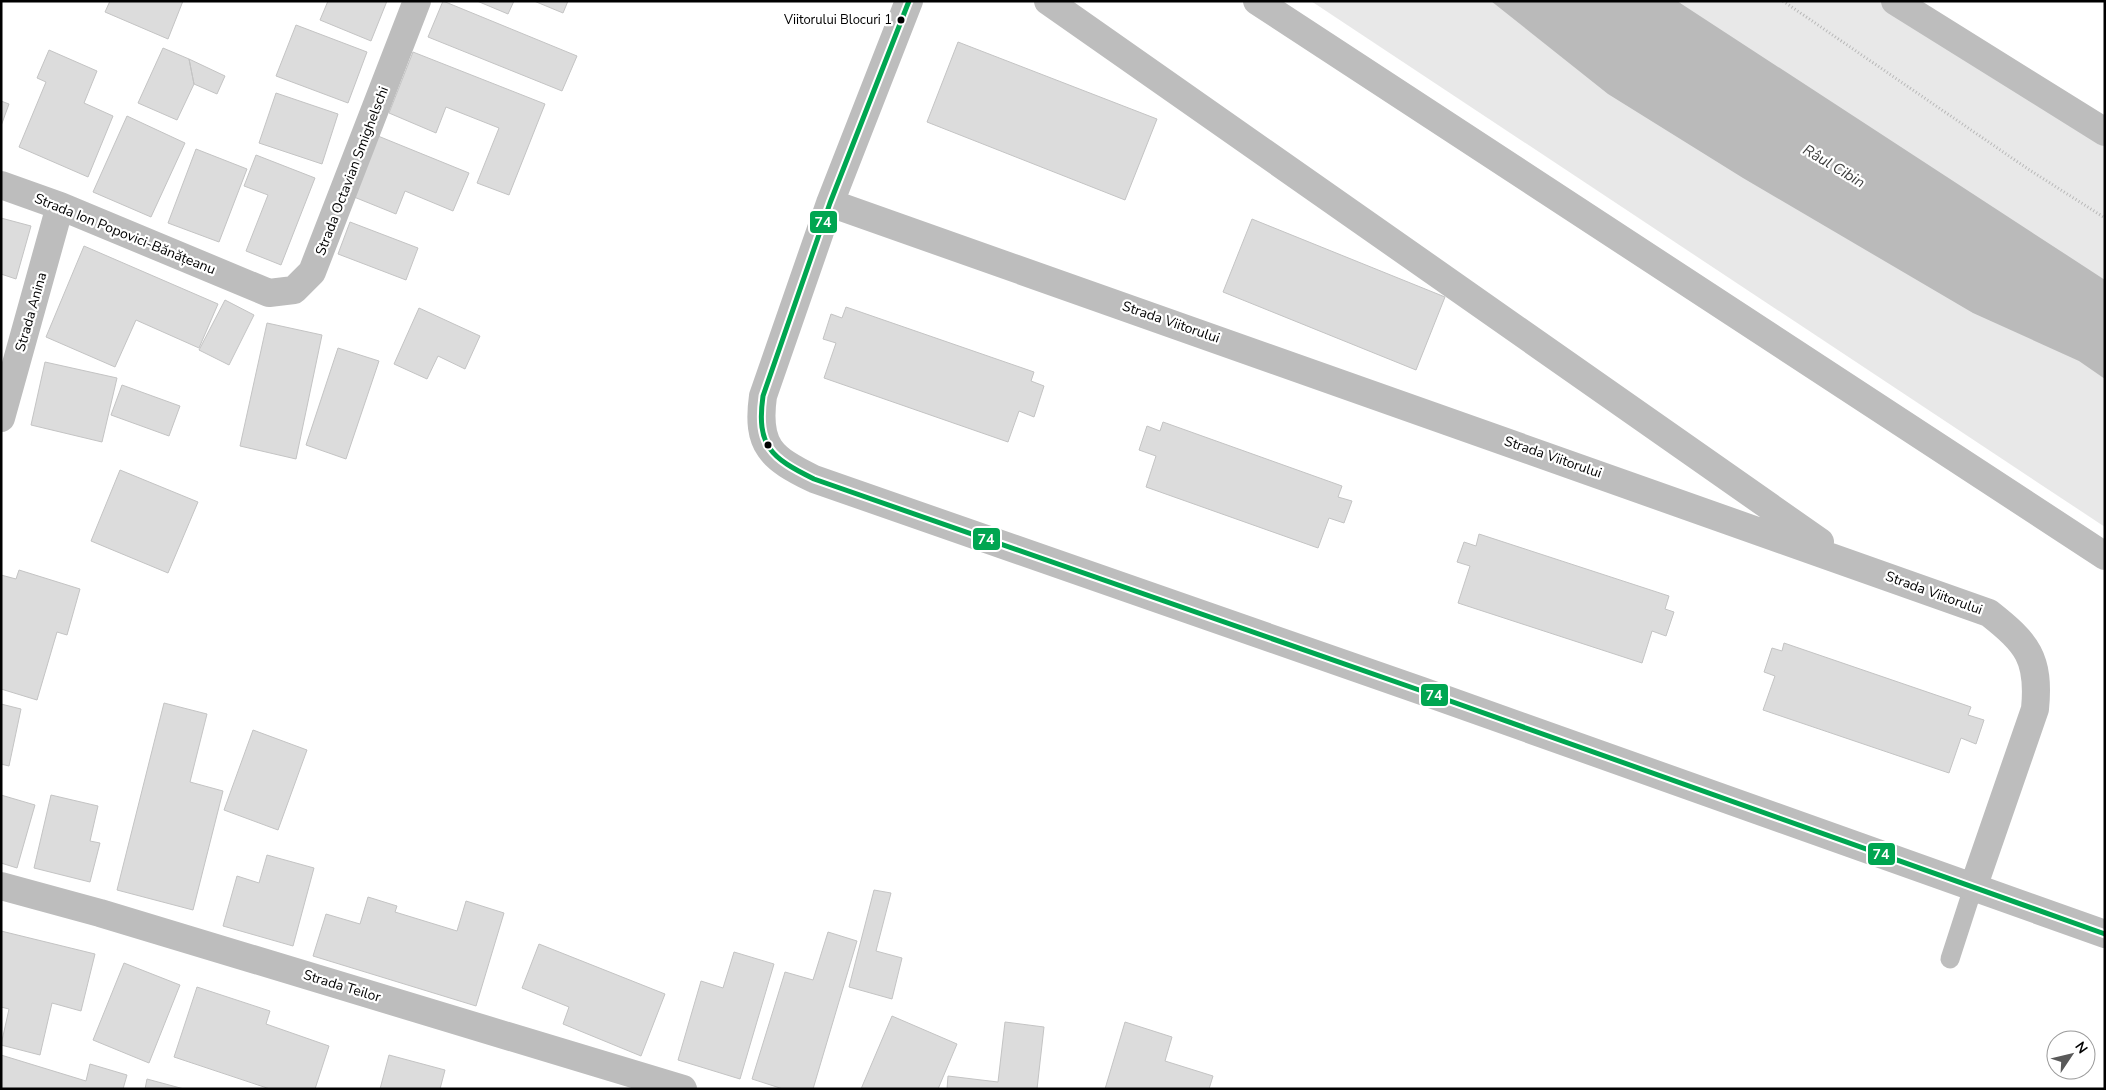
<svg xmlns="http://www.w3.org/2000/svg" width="2106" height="1090" viewBox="0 0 2106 1090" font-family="'Nunito Sans',sans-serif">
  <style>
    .green { fill: #e8e8e8 }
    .water { fill: #bababa }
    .building { fill: #dcdcdc; stroke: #c4c4c4 }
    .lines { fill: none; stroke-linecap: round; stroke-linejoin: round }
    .path { stroke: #b8b8b8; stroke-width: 3; stroke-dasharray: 1 2.5; stroke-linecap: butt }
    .service { stroke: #bdbdbd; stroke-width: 19 }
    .minor { stroke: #bdbdbd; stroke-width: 28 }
    .tertiary { stroke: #bdbdbd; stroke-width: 28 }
    .bus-1-casing { stroke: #fff; stroke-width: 9 }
    .bus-1 { stroke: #00a651; stroke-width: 5 }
    .bus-dot { fill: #000; stroke: #fff; stroke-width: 2 }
    .labels { text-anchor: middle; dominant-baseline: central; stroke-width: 4.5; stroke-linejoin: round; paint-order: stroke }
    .bus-label { font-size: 13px; fill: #000; stroke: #fff; text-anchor: end }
    .street-label { font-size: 14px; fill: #000; stroke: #fff }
    .water-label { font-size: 15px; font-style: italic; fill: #3e3e3e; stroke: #fff }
    .line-badge { stroke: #fff; stroke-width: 2 }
    .badge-label { font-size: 14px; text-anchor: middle; font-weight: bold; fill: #fff }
  </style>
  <rect width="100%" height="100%" fill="#fff"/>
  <path class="green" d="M1311 1H1886L2105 145V527Z"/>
  <path class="water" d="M1491 1H1677L2105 280V379L2079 361 1973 313 1743 178 1608 94Z"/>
  <path class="building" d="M110 1H183L168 39 105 12Z
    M328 1H387L371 41 320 20Z
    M443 1 577 56 562 91 428 37Z
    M477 1H514L508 14Z
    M534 1H568L563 13Z
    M296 25 367 52 348 103 276 76Z
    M958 42 1157 119 1125 200 927 122Z
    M163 48 189 59 194 84 177 120 138 103Z
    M49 50 97 71 84 103 113 116 88 177 19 147 46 82 37 78Z
    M413 52 545 104 509 195 477 183 499 128 446 107 436 133 389 113Z
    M189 59 225 76 217 94 194 84Z
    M276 93 338 114 322 164 259 143Z
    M1 101 9 104 1 126Z
    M127 116 185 143 151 217 93 192Z
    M378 136 469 173 453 211 405 191 396 214 354 197Z
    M196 149 247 169 219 242 168 223Z
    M256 155 315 178 281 265 246 251 268 195 244 186Z
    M1 218 31 226 16 279 1 274Z
    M1252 219 1445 297 1416 370 1223 292Z
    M350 222 418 248 406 280 338 254Z
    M84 246 218 304 199 348 136 320 115 367 46 337Z
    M225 300 254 315 229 365 199 350Z
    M846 307 1034 372 1031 381 1044 386 1034 417 1019 411 1008 442 824 378 836 343 823 339 831 314 842 318Z
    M419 308 480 336 465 369 438 356 427 379 394 364Z
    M267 323 322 335 296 459 240 446Z
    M338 348 379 361 346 459 306 445Z
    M45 362 117 378 102 442 31 425Z
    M122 385 180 406 169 436 111 415Z
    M1163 422 1342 486 1338 497 1352 501 1344 523 1329 518 1318 548 1146 487 1156 456 1139 450 1147 426 1160 431Z
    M120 470 198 502 168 573 91 541Z
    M1479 534 1669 596 1665 609 1674 612 1666 636 1652 631 1642 663 1458 603 1470 566 1457 562 1464 542 1476 546Z
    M19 570 80 589 67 635 57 632 37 700 1 689V575L16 579Z
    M1784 643 1971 707 1968 715 1984 720 1976 744 1961 738 1949 773 1763 710 1775 676 1764 672 1772 648 1782 651Z
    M164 703 207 714 190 782 223 791 193 910 117 890Z
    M1 704 21 709 9 766 1 764Z
    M253 730 307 750 278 830 224 810Z
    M1 795 35 805 17 868 1 863Z
    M51 795 98 806 90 841 100 843 90 882 34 868Z
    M267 855 314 868 293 946 223 926 237 876 259 883Z
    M874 890 891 893 876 951 902 958 892 999 849 987Z
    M368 897 397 906 395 912 457 931 466 901 504 913 476 1006 313 956 326 914 360 924Z
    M1 931 95 954 81 1011 52 1003 40 1055 1 1045 9 1009 1 1007Z
    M828 932 857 941 813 1089H783L752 1079 785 972 813 980Z
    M539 944 665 994 641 1056 563 1024 569 1007 522 988Z
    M734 952 774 964 740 1079 678 1060 701 981 723 988Z
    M124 963 180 985 149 1063 93 1040Z
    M197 987 270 1011 266 1024 329 1046 315 1089H270L174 1057Z
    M892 1016 957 1044 938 1089H861Z
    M1005 1022 1044 1027 1037 1089H947L948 1076 998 1082Z
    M1125 1022 1172 1037 1165 1061 1213 1076 1209 1089H1105Z
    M1 1055 86 1081 90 1064 127 1075 123 1089H1Z
    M389 1055 445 1070 440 1089H380Z
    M147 1079 184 1089H145Z"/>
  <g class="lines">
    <path class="path" d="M1783 1 2028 169 2105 218"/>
    <path class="service" d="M1950 959 1973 888"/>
    <path class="minor" d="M909 1 830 203 763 396C756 446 771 458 814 479L1422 691 2105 934
      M1048 1 1820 542
      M1895 1 2105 132
      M1 185 60 206 269 293 294 290 312 272 417 1
      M830 203 1989 613C2027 643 2040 658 2035 709L1973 888
      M1 418 60 206
      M1 886 100 913 683 1089"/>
    <path class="tertiary" d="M1257 1 2105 556"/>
    <defs>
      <path id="bus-1" d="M909 1 830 203 763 396C756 446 771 458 814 479L1422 691 2105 934"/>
    </defs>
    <use href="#bus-1" class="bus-1-casing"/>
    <use href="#bus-1" class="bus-1"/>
  </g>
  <g class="bus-dot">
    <circle cx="901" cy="20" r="4.5"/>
    <circle cx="768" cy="445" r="4.5"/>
  </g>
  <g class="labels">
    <g class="bus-label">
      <text x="892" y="20">Viitorului Blocuri 1</text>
    </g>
    <g class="street-label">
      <text transform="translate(352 171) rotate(-69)">Strada Octavian Smighelschi</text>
      <text transform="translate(125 234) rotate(22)">Strada Ion Popovici-Bănățeanu</text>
      <text transform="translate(31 312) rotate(-74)">Strada Anina</text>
      <text transform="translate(1171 322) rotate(19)">Strada Viitorului</text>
      <text transform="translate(1553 457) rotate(19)">Strada Viitorului</text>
      <text transform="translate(1934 593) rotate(20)">Strada Viitorului</text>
      <text transform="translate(342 986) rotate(17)">Strada Teilor</text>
    </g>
    <g class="water-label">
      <text transform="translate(1834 166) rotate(31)">Râul Cibin</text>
    </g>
  </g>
  <g class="line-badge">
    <rect x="809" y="210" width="29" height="24" rx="5" fill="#00a651"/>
    <rect x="972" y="527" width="29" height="24" rx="5" fill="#00a651"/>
    <rect x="1420" y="683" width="29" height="24" rx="5" fill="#00a651"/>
    <rect x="1867" y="842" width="29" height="24" rx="5" fill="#00a651"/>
  </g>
  <g class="badge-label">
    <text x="823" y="227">74</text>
    <text x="986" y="544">74</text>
    <text x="1434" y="700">74</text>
    <text x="1881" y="859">74</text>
  </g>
  <rect width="2106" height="1090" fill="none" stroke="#000000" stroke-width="5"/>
  <g transform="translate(2071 1055) rotate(55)"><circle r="24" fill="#ffffff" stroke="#999999"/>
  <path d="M0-4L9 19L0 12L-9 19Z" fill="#595959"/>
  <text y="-8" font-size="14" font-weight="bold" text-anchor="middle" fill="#000000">N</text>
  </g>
</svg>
